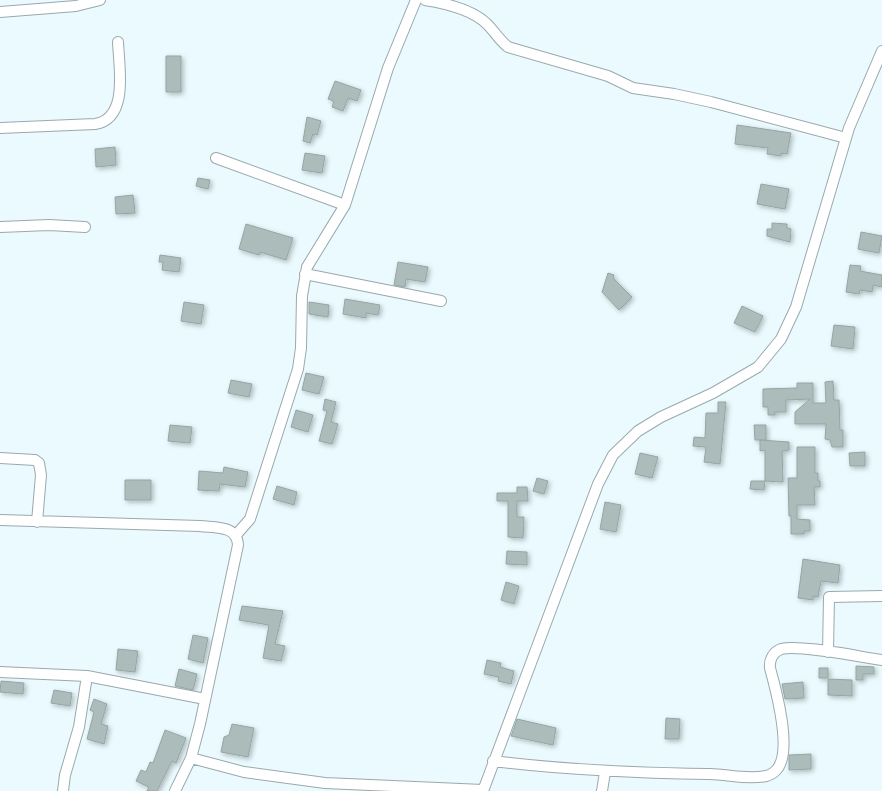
<svg xmlns="http://www.w3.org/2000/svg" width="882" height="791" viewBox="0 0 882 791" font-family="Barlow,sans-serif">
  <style>
    .building { fill: #acbcbb; stroke: #95a5a5; filter: url(#shadow) }
    .lines { fill: none; stroke-linecap: round; stroke-linejoin: round }
    .minor-casing { stroke: #9aa9ac; stroke-width: 12 }
    .minor { stroke: #fff; stroke-width: 10 }
  </style>
  <defs>
    <filter id="shadow"><feDropShadow dx="2" dy="2" stdDeviation="2.5" flood-color="#0004"/></filter>
  </defs>
  <rect width="100%" height="100%" fill="#eafafe"/>
  <path class="building" d="M166 56H181V92H166Z
    M335 81 361 90 357 101 348 98 343 111 332 107 334 101 328 99Z
    M307 117 321 121 317 135 313 134 310 143 303 141Z
    M737 125 791 133 787 154 781 153V156L767 154 768 148 735 144Z
    M115 147 116 165 96 167 95 149Z
    M305 153 325 156 322 173 302 170Z
    M198 178 210 180 208 189 196 186Z
    M761 184 789 189 785 209 757 204Z
    M133 195 135 213 116 214 115 197Z
    M772 223 787 224V228L791 229 790 242 767 236V229H772Z
    M246 224 293 238 286 260 260 252 259 255 239 249Z
    M861 232 882 236 879 253 858 249Z
    M160 255 181 258 179 272 162 270 163 262H159Z
    M398 262 428 267 425 282 406 279 405 287 394 285Z
    M850 265 861 266 860 271 882 275V287L873 285 872 292 860 290 859 294 846 292Z
    M608 273 614 275 613 278 632 297 619 310 602 292Z
    M345 299 380 305 378 315 366 313V318L343 314Z
    M184 302 204 305 201 324 181 321Z
    M309 302 329 305 328 317 309 314Z
    M742 306 763 316 755 332 734 323Z
    M834 325 855 327 853 349 831 346Z
    M306 373 324 377 319 394 302 390Z
    M231 380 252 384 249 397 228 393Z
    M833 381 834 400H839L840 430H843V447H832L830 440 825 439 826 424H795V412L810 399 786 400V412H775V415H768V407H763V389L797 388V383H813V403H826L825 382Z
    M325 399 336 402 331 422 338 424 332 444 319 441 327 411 323 410Z
    M718 402H726L720 464 704 462 706 447 693 446 694 437 705 438 706 413H718Z
    M296 410 313 415 308 432 291 427Z
    M170 425 192 427 190 443 168 441Z
    M754 425H766V440H755Z
    M760 440 789 442V450L782 451 783 482 765 481V450L760 451Z
    M797 447H815V473H818V481H820V487H814L815 505H797V519L810 520V531H804V534H791V516H789L788 478H797Z
    M865 452V466H850L849 453Z
    M640 453 658 457 652 478 635 474Z
    M224 467 248 472 245 487 220 484 219 491 198 490 199 471 223 473Z
    M537 478 548 481 544 494 533 491Z
    M125 480H151V500H125Z
    M751 481H765L764 490 750 489Z
    M277 486 297 492 294 505 273 499Z
    M517 487H527L528 501H517V517H524L523 538 508 537V501H497V493H517Z
    M605 502 621 505 616 532 600 529Z
    M507 551 527 552V565L506 564Z
    M803 559 840 565 838 583 821 581 818 597 813 596V600L798 598Z
    M506 582 519 586 514 604 501 600Z
    M242 606 283 611 275 644 285 646 281 661 263 658 269 625 239 620Z
    M193 635 208 638 203 663 188 659Z
    M118 649 138 651 135 672 116 670Z
    M487 660 501 663 500 667 514 671 511 684 498 681 499 677 484 674Z
    M856 666 874 667V674H863V680H856Z
    M819 668H828V678H819Z
    M179 669 197 674 193 690 175 686Z
    M828 679 852 680V696L828 695Z
    M1 681 24 683 23 694 0 692Z
    M803 682 804 698 785 699 782 684Z
    M54 690 72 693 70 706 51 703Z
    M94 699 107 704 101 724 108 726 104 744 87 739 94 712 90 710Z
    M666 718 680 719 679 739H665Z
    M517 719 556 728 553 745 511 736Z
    M232 724 254 728 248 757 221 752 224 737 229 735Z
    M165 730 186 738 176 763 172 761 157 791H147L149 787 136 781 141 770 146 772 150 762 153 763Z
    M811 754V769L789 770V755Z"/>
  <g class="lines">
    <defs>
      <path id="minor" d="M425 0C444 3 473 10 487 24 495 32 499 40 508 47L608 76 633 88 674 94 711 102 846 138
        M0 12 76 6 100 0
        M0 128 95 124C129 119 119 67 118 42
        M216 158 345 205
        M0 227 49 225 85 227
        M305 274 441 301
        M0 458 35 460 39 463 41 475 37 522
        M0 520 200 526C215 528 237 525 238 545L200 724 191 758 175 791
        M236 535 250 519 298 369 301 348 302 296 307 267 345 205 388 68 416 0
        M828 652 829 597 882 596
        M0 672 87 676 205 699
        M191 758 244 772 325 783 483 790
        M493 761C565 770 636 773 709 774 728 774 746 780 766 776 771 775 775 772 778 768 792 748 776 690 770 668 769 660 773 652 781 649 799 644 860 657 882 660
        M63 791 65 775 79 727 87 676
        M483 791 598 484 613 455 638 431 661 417 713 393 758 367 781 339 796 307 849 128 882 51
        M602 791 605 772"/>
    </defs>
    <use href="#minor" class="minor-casing"/>
    <use href="#minor" class="minor"/>
  </g>
</svg>
